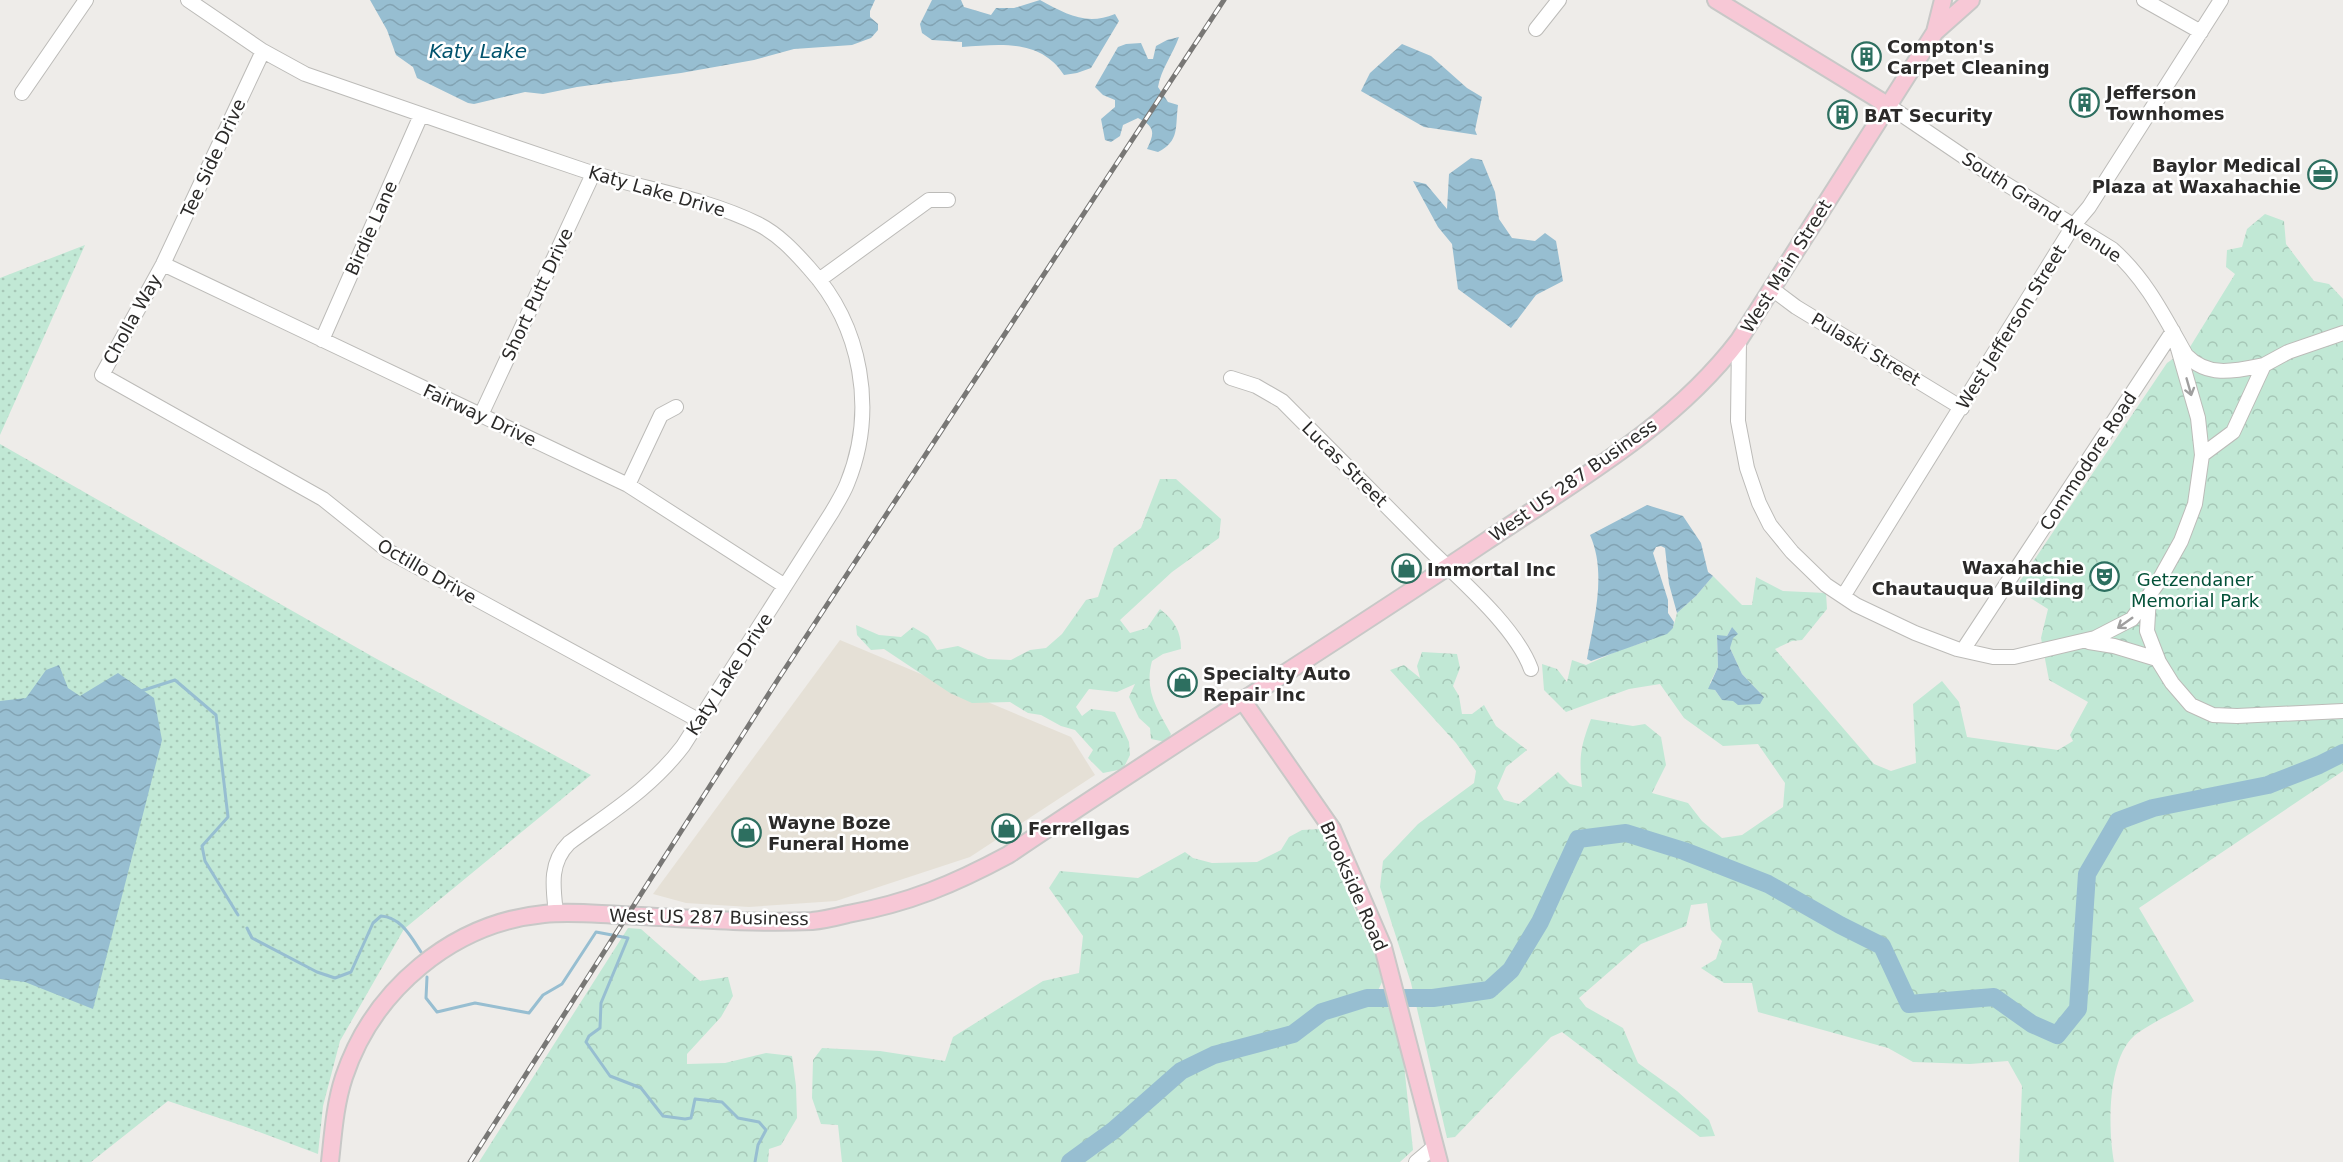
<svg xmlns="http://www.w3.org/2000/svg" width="2343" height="1162" viewBox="0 0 2343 1162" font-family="'DejaVu Sans',sans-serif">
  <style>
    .built { fill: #e5e0d6 }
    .grass { fill: url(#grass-dots) }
    .forest { fill: url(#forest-crowns); fill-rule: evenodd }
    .water { fill: url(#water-waves) }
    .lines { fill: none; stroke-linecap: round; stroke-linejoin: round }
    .stream { stroke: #97bed1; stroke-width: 3 }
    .river { stroke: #97bed1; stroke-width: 18 }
    .minor-casing { stroke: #bcbbb8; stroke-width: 16 }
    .major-casing { stroke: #c8c8c7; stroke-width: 20 }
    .minor { stroke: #fff; stroke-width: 14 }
    .major { stroke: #f7c8d6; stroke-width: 16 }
    .rail-casing { stroke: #787775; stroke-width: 5 }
    .rail { stroke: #fff; stroke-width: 3; stroke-dasharray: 9; stroke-linecap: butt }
    .oneway { stroke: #a09f9f }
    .labels { text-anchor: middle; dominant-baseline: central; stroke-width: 5; stroke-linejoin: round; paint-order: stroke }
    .poi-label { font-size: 18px; font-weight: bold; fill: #2b2a29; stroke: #fff; text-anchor: start }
    .street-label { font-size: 18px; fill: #2b2a29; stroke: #fff }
    .park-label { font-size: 18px; fill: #035138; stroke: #fff }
    .water-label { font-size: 20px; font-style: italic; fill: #02536d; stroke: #fff }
  </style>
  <defs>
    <pattern id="grass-dots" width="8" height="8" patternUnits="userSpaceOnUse" patternTransform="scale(1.5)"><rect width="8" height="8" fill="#c1e8d5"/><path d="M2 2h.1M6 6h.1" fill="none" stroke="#a6c7b7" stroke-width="1.8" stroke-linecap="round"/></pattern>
    <pattern id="forest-crowns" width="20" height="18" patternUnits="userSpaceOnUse" patternTransform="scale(1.5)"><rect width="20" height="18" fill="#c1e8d5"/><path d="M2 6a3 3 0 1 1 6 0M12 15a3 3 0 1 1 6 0" fill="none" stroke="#a6c7b7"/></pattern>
    <pattern id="water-waves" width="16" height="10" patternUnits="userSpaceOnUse" patternTransform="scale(1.5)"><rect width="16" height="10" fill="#97bed1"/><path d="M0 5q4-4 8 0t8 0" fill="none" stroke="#82a3b3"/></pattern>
  </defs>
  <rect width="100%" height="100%" fill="#eeece9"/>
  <path class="built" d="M840 640 1071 737 1095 775 970 857 836 901 749 907 686 903 653 894Z"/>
  <path class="grass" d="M85 245 0 435V278Z
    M0 444 375 658 591 775 404 929 340 1041 323 1106 318 1154 243 1126 168 1101 91 1162H0Z"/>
  <path class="forest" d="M2265 214 2284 221 2286 244 2314 281 2329 284 2343 299V771L2139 908 2194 1001C2176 1012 2150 1023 2134 1036 2107 1060 2108 1130 2114 1162H2019L2022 1086 2008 1061 1970 1064 1913 1062 1888 1048 1758 1012 1752 983H1724L1701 968 1716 959 1722 941 1711 930 1707 903 1691 905 1686 926 1641 944 1579 998 1586 1007 1623 1028 1638 1063 1677 1091 1709 1120 1715 1136 1700 1137 1562 1032 1551 1037 1455 1137 1447 1138 1411 983 1380 887 1383 861 1418 824 1474 783 1476 771 1456 743 1390 670 1404 665 1420 678 1417 666 1422 652 1457 654 1460 668 1453 686 1459 696 1462 714H1472L1484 705 1496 726 1527 750 1506 767 1497 788 1504 800 1519 804 1558 772 1570 784 1582 787C1579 757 1580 748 1591 719L1633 726 1645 724 1661 737 1666 765 1652 793 1688 803 1702 821 1722 838 1742 835 1783 807 1785 783 1758 744 1723 746 1684 718 1660 684 1629 689 1566 712 1544 690 1542 664 1557 669 1567 682 1572 660 1586 665 1622 649 1642 643 1673 628 1677 613 1696 596 1713 576 1742 605H1752L1756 577 1783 591 1826 593 1827 609 1802 640 1792 641 1775 649 1874 764 1891 771 1916 763 1913 704 1942 681 1959 702 1967 737 2058 750 2073 741 2070 735 2088 702 2049 680 2041 638 2048 609 2021 592 2020 581 2167 363 2190 347 2235 274 2226 267 2227 250 2242 247 2247 229ZM1732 627 1730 648 1742 674 1764 697 1722 700 1710 683 1718 667 1717 636H1727Z
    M1160 479H1176L1221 519 1219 538 1172 572 1120 620 1130 633 1147 628 1160 609C1174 620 1181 631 1181 649L1163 654 1152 661C1144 690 1157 709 1171 734L1166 742 1151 739 1150 728 1139 718 1129 697 1135 684 1117 692 1089 689 1076 707 1082 716 1091 709 1115 712 1129 742 1130 755 1123 769 1103 773 1088 758 1093 750 1075 730 1061 726 1041 715 1028 713 1010 702 972 703 950 693 884 649 871 650 857 635 856 625 879 635 901 637 913 627 928 636 937 650 958 646 988 659 1011 660 1030 650 1046 648 1062 634 1086 600 1098 597 1114 548 1141 528Z
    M1320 829 1326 833 1346 890 1377 960 1382 982 1374 999 1394 1011 1403 1055 1413 1150 1400 1162H842L838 1125 821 1124 812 1098 813 1060 822 1048 880 1051 945 1061 953 1037 1043 981 1079 973 1083 936 1049 888 1060 871 1138 878 1185 852 1193 858 1212 863 1257 862 1281 850 1289 837 1302 830Z
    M628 928 641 929 700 981 728 977 733 996 721 1017 687 1054V1064L725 1063 766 1053 792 1056 796 1086 797 1118 781 1145 769 1149 768 1162H479Z"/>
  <path class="water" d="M370 0H875L870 11V17L878 24V30L871 38 852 45 794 49 754 60 681 73 577 87 543 94 525 92 474 104 468 103 417 78 413 67 396 55 387 30Z
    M932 0H961L964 7 991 15 996 8H1014L1040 0C1066 14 1086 26 1115 14L1119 21 1091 68 1077 73 1064 75C1041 39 1001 44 962 47V42L932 40 922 33 920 24Z
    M1179 37C1173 54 1161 69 1158 87L1168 102 1178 105C1175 127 1180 141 1158 152L1147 149C1155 132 1155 127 1138 118L1123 125 1120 136 1111 142 1105 140 1101 119 1115 107V100L1103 95 1095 87 1118 47 1126 44 1141 43 1148 59H1153L1156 46 1167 40Z
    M1402 44 1431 56 1467 88 1482 97 1475 130 1477 135 1424 127 1361 91 1370 73Z
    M1471 158 1482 160 1495 192 1499 219 1512 238 1535 241 1545 233 1556 241 1563 281 1536 295 1511 328 1458 289 1452 244 1438 227 1413 181 1426 184 1447 209 1449 174Z
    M1647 505 1683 516 1701 543 1708 572 1713 576 1696 596 1677 613 1669 584 1665 548 1661 546 1656 547 1653 553 1668 600V613L1674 622 1673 628 1667 634 1591 661 1587 659C1594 619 1607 573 1590 535Z
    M1732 627 1738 634 1733 638 1730 648 1742 674 1764 697 1760 704 1738 705 1733 701 1722 700 1715 690 1708 689 1718 667 1717 635 1727 636Z
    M59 665 68 688 80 696 118 673 154 698 162 740 93 1009 25 982 0 979V701L26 698 46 670Z"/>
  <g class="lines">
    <path class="stream" d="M141 691 175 680 216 715 228 817 202 846 205 861 238 915
      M247 928 252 938 317 972 335 978 351 972 373 923 381 916C401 917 411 937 421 952
      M427 977 426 998 437 1012 475 1003 529 1013 543 995 562 984 596 932 628 938 601 1003 600 1028 589 1036 586 1042 610 1076 641 1088 663 1116 685 1119 691 1118 695 1099 722 1102 738 1118 759 1122 766 1130 758 1145 755 1162"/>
    <path class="river" d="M1070 1162 1114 1130 1181 1071 1214 1055 1293 1034 1322 1012 1367 998H1433L1489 990 1511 970 1540 922 1578 839 1626 833 1684 851 1768 884 1840 925 1882 946 1909 1004 1994 997 2032 1024 2057 1035 2078 1009 2087 874 2118 821 2153 808 2268 785 2319 765 2343 753"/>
    <defs>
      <path id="minor" d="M188 0 263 51 305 74C396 106 488 138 580 169 639 189 701 196 758 224 778 234 794 251 809 268 862 326 877 411 847 484 843 494 837 503 832 512L683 746C651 788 611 812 569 843 549 863 553 887 556 913
        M2144 0 2201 32
        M1536 29 1559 0
        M263 51 163 264 102 375 323 499 388 551 698 720
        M22 93 86 0
        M1889 106 1988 173 2112 249C2146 279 2164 316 2186 355 2208 378 2235 371 2264 365
        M163 264 628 485 785 586
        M819 280 929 200H948
        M1772 289 1796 307 1962 408
        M322 340 421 115
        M1739 340 1738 421 1747 468 1759 503 1770 525 1792 552 1826 585 1856 605 1915 633 1957 649 1993 657H2014L2095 638 2132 619 2157 584 2181 541 2195 504 2202 455 2198 418 2173 331
        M1231 378 1256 386 1282 401C1332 451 1381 501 1431 551 1463 582 1516 628 1531 669
        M481 415 593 174
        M2202 455 2233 432 2264 365 2288 352 2343 333
        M628 485 661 415 676 407
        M1844 595 2073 226 2089 207 2221 0
        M2149 596 2147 631 2159 662 2172 683 2191 705 2213 715 2237 716 2343 711
        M2089 642 2114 646 2157 659
        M1963 650 2173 331
        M1416 1162 1435 1146"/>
      <path id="major" d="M1716 0 1889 106
        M1935 32 1971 0
        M1243 701 1332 829 1383 947 1439 1162
        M330 1162C333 1134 335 1104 344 1077 373 990 452 923 544 914 569 911 595 914 621 915 684 918 749 924 812 921 824 920 836 917 848 914 909 903 954 884 1008 855 1166 748 1327 648 1485 542 1574 482 1673 427 1739 340L1935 32 1943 0"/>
    </defs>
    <use href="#minor" class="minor-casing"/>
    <use href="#major" class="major-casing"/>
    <use href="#minor" class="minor"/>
    <use href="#major" class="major"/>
    <defs>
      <path id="rail" d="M470 1162 777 681 1224 0"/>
    </defs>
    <use href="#rail" class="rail-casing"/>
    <use href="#rail" class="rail"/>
  </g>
  <defs><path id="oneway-shaft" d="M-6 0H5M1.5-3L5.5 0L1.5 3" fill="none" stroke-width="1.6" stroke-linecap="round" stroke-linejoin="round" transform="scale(1.5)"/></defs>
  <g class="oneway">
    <use href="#oneway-shaft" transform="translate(2189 387) rotate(74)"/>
    <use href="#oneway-shaft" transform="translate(2125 623) rotate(145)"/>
  </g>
  <defs>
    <symbol id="building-ring" viewBox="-11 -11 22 22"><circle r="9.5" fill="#fff" stroke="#2d6f60" stroke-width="1.5"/><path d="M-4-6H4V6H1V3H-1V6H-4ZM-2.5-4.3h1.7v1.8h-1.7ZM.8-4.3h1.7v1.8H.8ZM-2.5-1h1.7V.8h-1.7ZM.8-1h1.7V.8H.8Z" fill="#2d6f60"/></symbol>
    <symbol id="office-ring" viewBox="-11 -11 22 22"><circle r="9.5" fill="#fff" stroke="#2d6f60" stroke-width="1.5"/><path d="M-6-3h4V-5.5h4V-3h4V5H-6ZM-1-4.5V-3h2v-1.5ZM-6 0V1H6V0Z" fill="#2d6f60"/></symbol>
    <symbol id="shop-ring" viewBox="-11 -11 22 22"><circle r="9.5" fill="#fff" stroke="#2d6f60" stroke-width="1.5"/><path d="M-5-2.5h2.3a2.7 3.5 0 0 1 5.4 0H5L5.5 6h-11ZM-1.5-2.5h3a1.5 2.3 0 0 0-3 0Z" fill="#2d6f60"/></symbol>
    <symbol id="theatre-ring" viewBox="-11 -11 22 22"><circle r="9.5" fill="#fff" stroke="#2d6f60" stroke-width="1.5"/><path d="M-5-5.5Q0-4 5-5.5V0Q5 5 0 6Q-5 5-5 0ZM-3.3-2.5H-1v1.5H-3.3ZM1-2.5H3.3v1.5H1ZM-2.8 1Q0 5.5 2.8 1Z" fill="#2d6f60"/></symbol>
  </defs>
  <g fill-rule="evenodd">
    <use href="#building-ring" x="1850" y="40" width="33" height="33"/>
    <use href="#building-ring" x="2068" y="86" width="33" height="33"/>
    <use href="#building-ring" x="1826" y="98" width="33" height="33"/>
    <use href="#office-ring" x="2306" y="158" width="33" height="33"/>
    <use href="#shop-ring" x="1390" y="552" width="33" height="33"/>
    <use href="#theatre-ring" x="2088" y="560" width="33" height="33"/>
    <use href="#shop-ring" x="1166" y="666" width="33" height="33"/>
    <use href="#shop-ring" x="990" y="812" width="33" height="33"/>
    <use href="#shop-ring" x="730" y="816" width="33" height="33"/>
  </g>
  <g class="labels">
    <g class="poi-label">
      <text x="1887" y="46">Compton's<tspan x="1887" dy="21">Carpet Cleaning</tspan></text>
      <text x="2106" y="92">Jefferson<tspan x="2106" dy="21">Townhomes</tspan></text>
      <text x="1864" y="115">BAT Security</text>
      <text x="2301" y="165" text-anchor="end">Baylor Medical<tspan x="2301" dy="21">Plaza at Waxahachie</tspan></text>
      <text x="2084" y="567" text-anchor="end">Waxahachie<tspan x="2084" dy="21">Chautauqua Building</tspan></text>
      <text x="1427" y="569">Immortal Inc</text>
      <text x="1203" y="673">Specialty Auto<tspan x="1203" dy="21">Repair Inc</tspan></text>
      <text x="768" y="822">Wayne Boze<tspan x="768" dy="21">Funeral Home</tspan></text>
      <text x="1028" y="828">Ferrellgas</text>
    </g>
    <g class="street-label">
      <text transform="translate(213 158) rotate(-65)">Tee Side Drive</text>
      <text transform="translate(657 191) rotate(16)">Katy Lake Drive</text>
      <text transform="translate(2042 207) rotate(33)">South Grand Avenue</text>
      <text transform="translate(371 228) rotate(-66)">Birdie Lane</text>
      <text transform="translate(1786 266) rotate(-58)">West Main Street</text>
      <text transform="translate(537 294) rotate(-65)">Short Putt Drive</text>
      <text transform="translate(132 319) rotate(-61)">Cholla Way</text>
      <text transform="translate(2011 327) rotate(-58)">West Jefferson Street</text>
      <text transform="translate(1866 349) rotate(31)">Pulaski Street</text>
      <text transform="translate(480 415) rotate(25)">Fairway Drive</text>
      <text transform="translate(2088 461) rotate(-57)">Commodore Road</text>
      <text transform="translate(1345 464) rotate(45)">Lucas Street</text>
      <text transform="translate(1573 480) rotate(-35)">West US 287 Business</text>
      <text transform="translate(427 571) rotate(30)">Octillo Drive</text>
      <text transform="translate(729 674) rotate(-57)">Katy Lake Drive</text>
      <text transform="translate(1354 886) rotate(66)">Brookside Road</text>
      <text transform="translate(709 917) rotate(1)">West US 287 Business</text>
    </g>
    <g class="park-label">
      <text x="2195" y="579">Getzendaner<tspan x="2195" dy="21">Memorial Park</tspan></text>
    </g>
    <g class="water-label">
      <text x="478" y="51">Katy Lake</text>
    </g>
  </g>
</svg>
